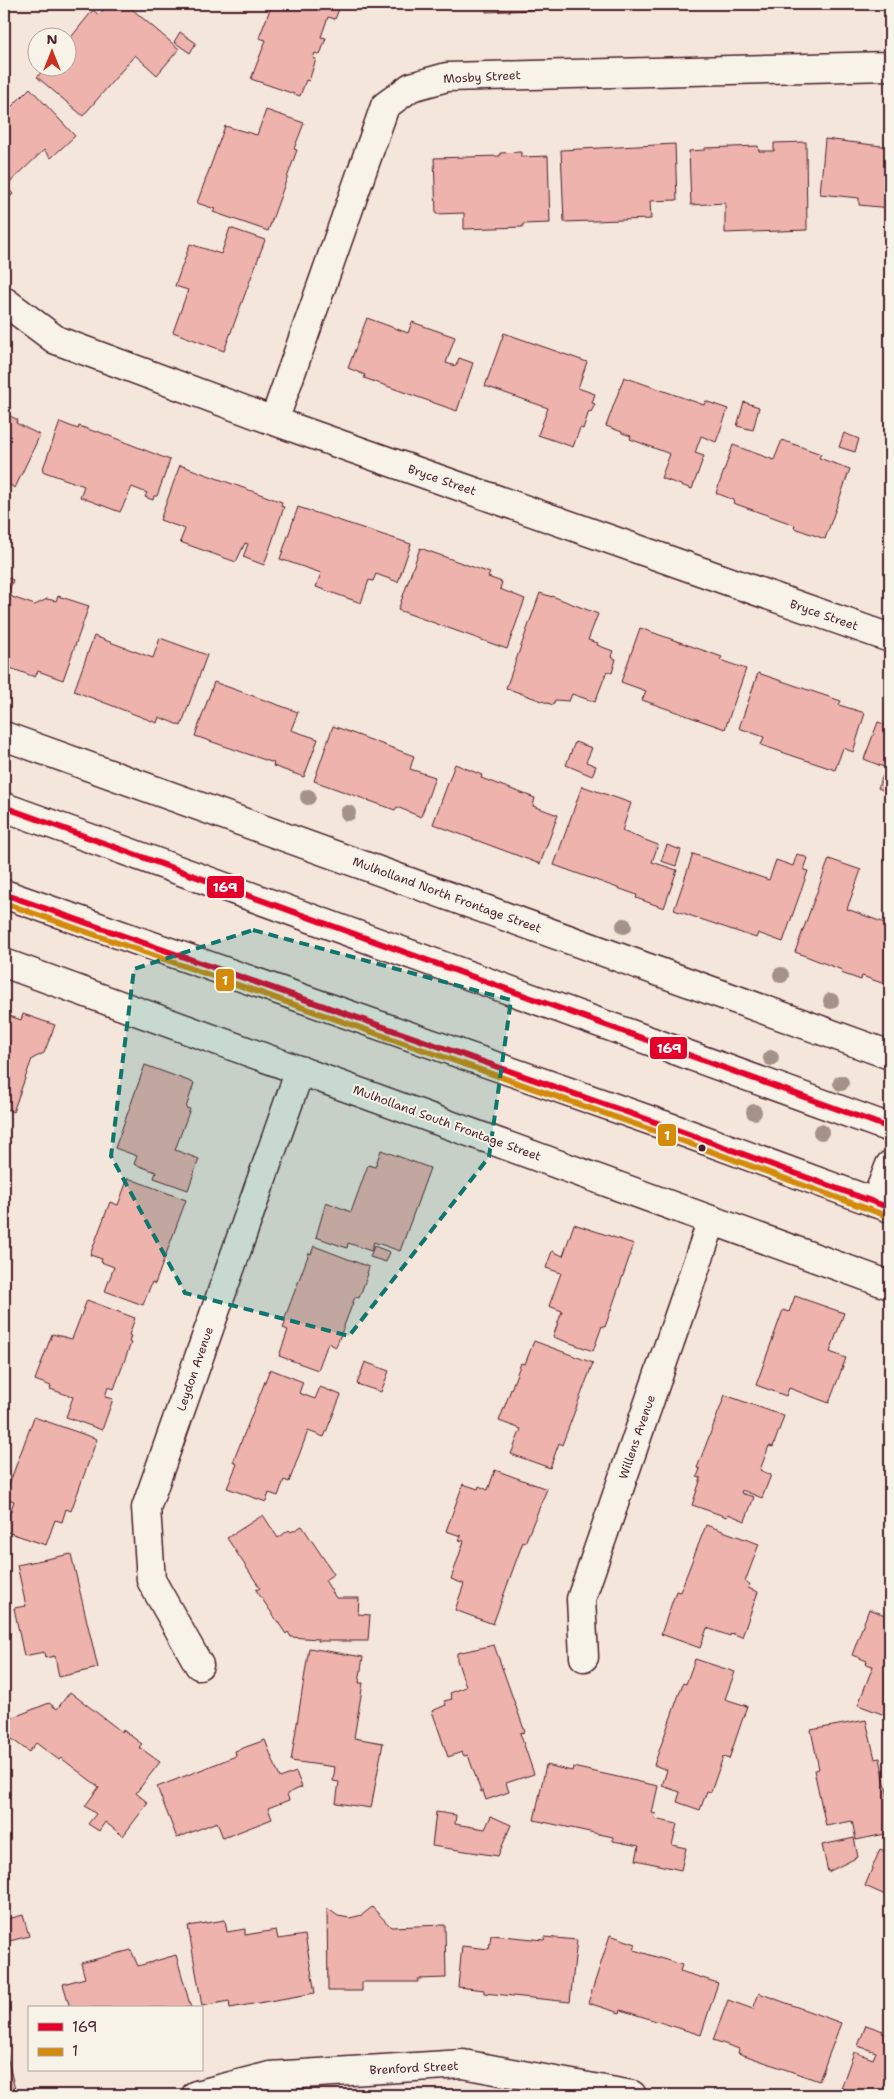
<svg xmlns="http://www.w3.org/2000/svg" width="894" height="2099" viewBox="0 0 894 2099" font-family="'Shantell Sans',sans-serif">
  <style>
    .building { fill: #eeb3ac; stroke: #4a1f2b }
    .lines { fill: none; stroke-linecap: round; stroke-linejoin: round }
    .minor-casing { stroke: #4a1f2b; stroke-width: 31 }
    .major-casing { stroke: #4a1f2b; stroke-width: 31 }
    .minor { stroke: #f7f3e8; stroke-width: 28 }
    .major { stroke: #f7f3e8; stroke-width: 28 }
    .bus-1-casing { stroke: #f7f3e8; stroke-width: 10 }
    .bus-2-casing { stroke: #f7f3e8; stroke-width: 10 }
    .bus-1 { stroke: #e4002b; stroke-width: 6 }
    .bus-2 { stroke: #d48b09; stroke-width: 6 }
    .tree { fill: #a4928a }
    .marked { fill: #0f766e; fill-opacity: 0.2; stroke: #0f766e; stroke-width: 4; stroke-dasharray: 10 6; stroke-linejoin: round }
    .bus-dot { fill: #4a1f2b; stroke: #f7f3e8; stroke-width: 2 }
    .labels { text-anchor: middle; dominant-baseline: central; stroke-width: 4; stroke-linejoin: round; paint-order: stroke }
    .street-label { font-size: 12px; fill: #4a1f2b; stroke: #f7f3e8 }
    .line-badge { stroke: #f7f3e8; stroke-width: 2 }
    .badge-label { font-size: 14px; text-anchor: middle; font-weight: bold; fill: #fff }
  </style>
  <rect width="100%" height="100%" fill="#f5e6dc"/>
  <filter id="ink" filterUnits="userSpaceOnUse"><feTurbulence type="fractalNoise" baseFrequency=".02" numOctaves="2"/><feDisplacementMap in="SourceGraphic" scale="10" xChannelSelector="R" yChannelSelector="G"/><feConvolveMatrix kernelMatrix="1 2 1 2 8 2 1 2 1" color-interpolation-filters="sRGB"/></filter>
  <g filter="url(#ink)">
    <path class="building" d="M108 4H126L179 49 157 75 135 55 83 116 37 77 45 68H68V41L93 10 99 15Z
      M272 4H341L335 19 328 17 321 37 326 38 320 55 315 53 313 58 316 59 309 81 306 80 300 96 251 79 266 40 259 38Z
      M486 4H571V8L486 12Z
      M629 4H684L629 6Z
      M180 32 196 43 190 53 174 42Z
      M30 88 75 136 51 158 44 150 6 186 13 194 4 203V108L6 105 9 109Z
      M266 110 304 123 294 149 297 150 268 231 213 212 215 209 197 203 225 126 257 135Z
      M825 139 890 147V208L859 205V198L820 194Z
      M806 142 807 230 725 233V203L691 205 689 151 705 150V148L758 146 759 151H774V143Z
      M675 144 677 200 650 201 651 219 564 222 561 150Z
      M521 152V157L548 156 550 223 523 224V227L464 229V213L436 214 434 158 500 156V153Z
      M230 228 265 240 224 351 173 332 188 290 175 286 190 244 221 254Z
      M367 318 408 333 412 322 455 337 446 363 456 366 459 358 473 363 457 411 364 378 365 375 348 368Z
      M504 333 587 362 578 388 595 394 592 403 595 404 591 412 589 411 583 429 580 428 573 447 538 435 548 408 485 386Z
      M624 377 704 405 705 401 728 409 716 442 701 436 695 453 704 456 692 489 661 478 670 454 630 439 631 436 622 433V432L606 426Z
      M744 402 759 407 753 430 737 426Z
      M4 413 18 420 16 423 40 435 15 488 4 482Z
      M60 422 78 429 79 426 96 432 97 431 170 460 157 496H154L153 500 145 497 147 493 132 487 120 512 80 497 84 486 42 471Z
      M844 433 859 439 855 452 839 447Z
      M782 440 821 454 819 458 850 469 825 539 794 528 795 525 733 503 734 500 716 493 733 445 774 460Z
      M180 465 282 502 281 506 284 507 264 565 243 557 248 544 245 543 236 562 180 542 185 529 160 520Z
      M298 507 411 544 398 582 376 574 373 581 369 580 361 603 316 587 321 573 280 559Z
      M420 548 490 573 488 577 502 582 500 589 525 599 507 649 398 610Z
      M4 576 13 580 9 591 12 597 35 605 47 599 56 601 58 596 89 606 63 680 38 671 35 677 10 668 9 670 4 669Z
      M540 593 552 597V596L598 614 588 640 598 643 597 645 613 651 611 657 616 659 612 673 607 671 595 702 572 694 569 701 555 700 553 705 506 688Z
      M640 628 722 657 720 660 746 669 725 729 642 700 646 691 621 682Z
      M94 636 153 658 160 638 207 655 181 726 159 717 157 723 74 691Z
      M758 673 841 701 839 705 865 713 853 752 843 748 835 770 761 745 764 737 739 728Z
      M214 682 298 712 291 730 318 739 304 777 273 766 274 763 195 736Z
      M878 722 890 726V793L878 788 886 768 864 759Z
      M333 726 414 756 410 769 435 777 421 817 397 807 395 810 314 781Z
      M575 742 592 748 586 762 596 766 592 776 566 765Z
      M455 764 482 775 481 778 535 798 533 806 558 815 540 864 433 824Z
      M582 786 631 803 622 831 658 845 652 862 677 870 664 908 636 898 637 895 554 865Z
      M667 845 681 850 676 866 661 861Z
      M693 854 769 880 776 860 793 866 797 854 808 858 804 870 808 871 783 942 758 933 756 938 674 910Z
      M829 859 861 870 847 909 890 925V986L862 976 861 980 841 973 842 970 795 952Z
      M4 1014 21 1020 23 1014 55 1025 44 1053 32 1059 13 1112 4 1108Z
      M145 1065 194 1083 186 1108 190 1109 175 1150 199 1159 188 1190 154 1178 156 1172 134 1164 137 1156 115 1148Z
      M381 1150 430 1168 400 1251 374 1242 371 1251 348 1243 347 1248 316 1237 326 1202 351 1212 368 1165 375 1167Z
      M128 1178 186 1200 155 1284 152 1282 143 1305 105 1291 114 1267 101 1262 102 1259 90 1255 110 1202 118 1205Z
      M574 1224 634 1244 605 1327 602 1326 593 1351 553 1337 562 1311 549 1306 561 1273 546 1268 552 1251 563 1256Z
      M314 1246 369 1267 367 1273 368 1274 359 1298 355 1297 336 1347 328 1343 318 1370 279 1356 288 1330 283 1328 286 1321 284 1320 309 1253 311 1254Z
      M374 1246 390 1252 386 1262 370 1257Z
      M795 1296 844 1313 830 1352 846 1358 829 1403 789 1388 786 1396 756 1385 783 1310 789 1312Z
      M87 1300 135 1318 129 1335 131 1336 129 1342 131 1343 114 1389 108 1387 105 1397 113 1399 102 1430 66 1417 73 1397 50 1389 51 1386 35 1380 52 1334 72 1339Z
      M534 1341 593 1363 562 1445 559 1443 550 1468 511 1454 521 1429 499 1421 521 1363 525 1364Z
      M365 1362 389 1371 381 1392 357 1384Z
      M270 1369 303 1382 299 1393 315 1399 320 1387 341 1395 324 1437 308 1431 289 1482 284 1480 278 1496 269 1493 266 1502 227 1488 237 1464 233 1462Z
      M725 1395 784 1416 773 1447 769 1446 760 1470 771 1475 762 1498 742 1490 741 1493 754 1497 745 1521 728 1514 727 1517 692 1505 701 1478 697 1477 700 1469 697 1468Z
      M34 1417 97 1439 71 1511 66 1509 62 1522 55 1520 46 1545 4 1531 14 1501 4 1498Z
      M495 1470 547 1489 525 1543 523 1542 493 1624 455 1610 464 1584 451 1579 464 1541 459 1540 461 1536 446 1531 463 1484 478 1489 479 1486 488 1490Z
      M263 1515 278 1538 289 1530 291 1532 302 1526 334 1574 325 1580 336 1598H359L358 1614 370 1615 368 1641H318V1639L291 1637 288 1632 286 1634 256 1590 260 1588 227 1538Z
      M706 1525 759 1544 745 1582 750 1584 748 1588 758 1592 742 1637 731 1633 730 1636 707 1628 700 1648 661 1634 676 1591 680 1592Z
      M71 1554 98 1668 59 1677 55 1656 45 1658 44 1652 24 1656 14 1608 26 1606 17 1565Z
      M869 1609 885 1615 886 1612 889 1613 890 1609V1717L858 1705 873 1666 866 1664 867 1661 852 1655Z
      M494 1645 525 1732 520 1733 534 1774 506 1783 509 1792 486 1800 483 1791 481 1792 468 1755 464 1756 462 1752 448 1757 432 1711 446 1705 444 1701 452 1699 450 1693 466 1687 457 1660V1653Z
      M309 1648 363 1657 359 1683H363L354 1738 383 1743 371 1808 336 1803 339 1782 333 1781 335 1767 291 1761Z
      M695 1659 735 1672 725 1699 747 1706 729 1759 723 1757 711 1792 707 1791 700 1810 677 1802 680 1792 662 1786 667 1770 654 1765 683 1683 686 1684Z
      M70 1692 122 1732 123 1730 142 1744 139 1747 160 1762 136 1793 148 1803 123 1836 105 1822 99 1831 88 1824 96 1814 85 1806 99 1787 61 1758 59 1760 36 1743 29 1752 4 1733V1721L49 1703 57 1709Z
      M866 1720 875 1759 880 1758 890 1807V1833L856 1840 852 1821 826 1826 814 1770 819 1769 811 1730Z
      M265 1740 280 1778 296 1772 302 1787 287 1794 289 1800 268 1808 272 1819 223 1838 217 1822 177 1838 157 1787 236 1756 235 1751Z
      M546 1765 572 1771 573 1767 658 1786 652 1813 656 1814 655 1819 677 1824 672 1845 686 1848 681 1870 636 1860 639 1846 613 1841V1837L534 1820Z
      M436 1812 456 1815 455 1824 485 1829 491 1816 511 1825 498 1856 432 1846Z
      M854 1838 858 1857 828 1872 822 1845Z
      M880 1849 890 1853V1897L865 1886Z
      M372 1907 391 1927 445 1925 446 1978 418 1979V1982H362V1991H328L327 1908 338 1916 350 1918 362 1915Z
      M23 1915 29 1936 6 1942 4 1920Z
      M225 1920 227 1932 245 1929V1935L276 1930 278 1939 305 1935 315 1993 230 2008 229 2001 202 2006 188 1926Z
      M491 1935 544 1940 545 1937 577 1940 570 2002 484 1993V1990L458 1987 462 1946 489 1949Z
      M610 1935 636 1944 634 1950 682 1965 680 1971 718 1983 701 2035 621 2010 620 2013 588 2003Z
      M131 1950 138 1966 176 1955 191 2008H70L63 1984 85 1978 81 1963Z
      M759 1993 841 2023 819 2081 738 2053 739 2049 713 2040 728 2000 753 2009Z
      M866 2025 883 2031 882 2033 890 2036V2095H860L841 2088 854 2052 873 2059 876 2052 858 2046Z
      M4 2043 15 2090 4 2093Z"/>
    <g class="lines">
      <defs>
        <path id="minor" d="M4 301 56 340 274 421 890 638
          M274 421 385 106 411 87 447 77 890 66
          M4 736 890 1055
          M4 963 890 1285
          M875 1203 890 1165
          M584 1657 581 1599 712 1220
          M199 1665 151 1580 146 1508 300 1070
          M196 2095 270 2076 463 2064 632 2095"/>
        <path id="major" d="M4 807 890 1128
          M4 894 672 1128 890 1208"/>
      </defs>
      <use href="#minor" class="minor-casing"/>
      <use href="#major" class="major-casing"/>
      <use href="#minor" class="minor"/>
      <use href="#major" class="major"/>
      <defs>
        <path id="bus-1" d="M4 807 890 1128
          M4 894 672 1128 890 1208"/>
        <path id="bus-2" d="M4 903 669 1136 887 1216"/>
      </defs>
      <use href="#bus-1" class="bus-1-casing"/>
      <use href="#bus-2" class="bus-2-casing"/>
      <use href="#bus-1" class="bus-1"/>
      <use href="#bus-2" class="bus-2"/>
    </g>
    <g class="tree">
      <circle cx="308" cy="797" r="8"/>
      <circle cx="348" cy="813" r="8"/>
      <circle cx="624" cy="926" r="8"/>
      <circle cx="781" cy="975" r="8"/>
      <circle cx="831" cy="1001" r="8"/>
      <circle cx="771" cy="1058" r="8"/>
      <circle cx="841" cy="1083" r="8"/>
      <circle cx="754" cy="1112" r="8"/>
      <circle cx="821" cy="1132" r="8"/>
    </g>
  </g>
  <path class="marked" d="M253 930 511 1000 489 1157 349 1336 185 1293 111 1156 134 969Z"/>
  <circle class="bus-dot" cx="702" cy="1148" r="4.5"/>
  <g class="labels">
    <g class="street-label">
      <text transform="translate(482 77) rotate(-3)">Mosby Street</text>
      <text transform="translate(442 480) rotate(19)">Bryce Street</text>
      <text transform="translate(824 615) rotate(19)">Bryce Street</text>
      <text transform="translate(447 895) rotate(20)">Mulholland North Frontage Street</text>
      <text transform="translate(447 1123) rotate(20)">Mulholland South Frontage Street</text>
      <text transform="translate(195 1369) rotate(-71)">Leydon Avenue</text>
      <text transform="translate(637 1437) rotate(-71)">Willens Avenue</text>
      <text transform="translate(414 2068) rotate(-3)">Brenford Street</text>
    </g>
  </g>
  <g class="line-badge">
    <rect x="206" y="875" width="39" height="24" rx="5" fill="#e4002b"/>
    <rect x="215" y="968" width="20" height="24" rx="5" fill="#d48b09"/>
    <rect x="649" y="1036" width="39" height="24" rx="5" fill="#e4002b"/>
    <rect x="657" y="1123" width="20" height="24" rx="5" fill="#d48b09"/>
  </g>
  <g class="badge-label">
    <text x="225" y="892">169</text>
    <text x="225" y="985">1</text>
    <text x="669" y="1053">169</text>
    <text x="667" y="1140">1</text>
  </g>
  <rect width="894" height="2099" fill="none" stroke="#f7f3e8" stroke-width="20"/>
  <rect x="10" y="10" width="874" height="2079" fill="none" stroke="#4a1f2b" stroke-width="2" filter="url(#ink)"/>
  <rect x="28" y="2006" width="175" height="65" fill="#f7f3e8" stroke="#b29e9c"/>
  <rect x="38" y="2023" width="25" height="8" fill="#e4002b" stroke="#b29e9c"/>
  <text x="72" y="2032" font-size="15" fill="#4a1f2b">169</text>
  <rect x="38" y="2048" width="25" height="8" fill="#d48b09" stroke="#b29e9c"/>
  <text x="72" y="2056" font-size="15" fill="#4a1f2b">1</text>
  <g transform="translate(52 52)"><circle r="24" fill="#f7f3e8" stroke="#b29e9c"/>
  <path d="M0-4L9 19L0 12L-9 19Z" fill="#c8321e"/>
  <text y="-8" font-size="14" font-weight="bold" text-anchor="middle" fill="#4a1f2b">N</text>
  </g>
</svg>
